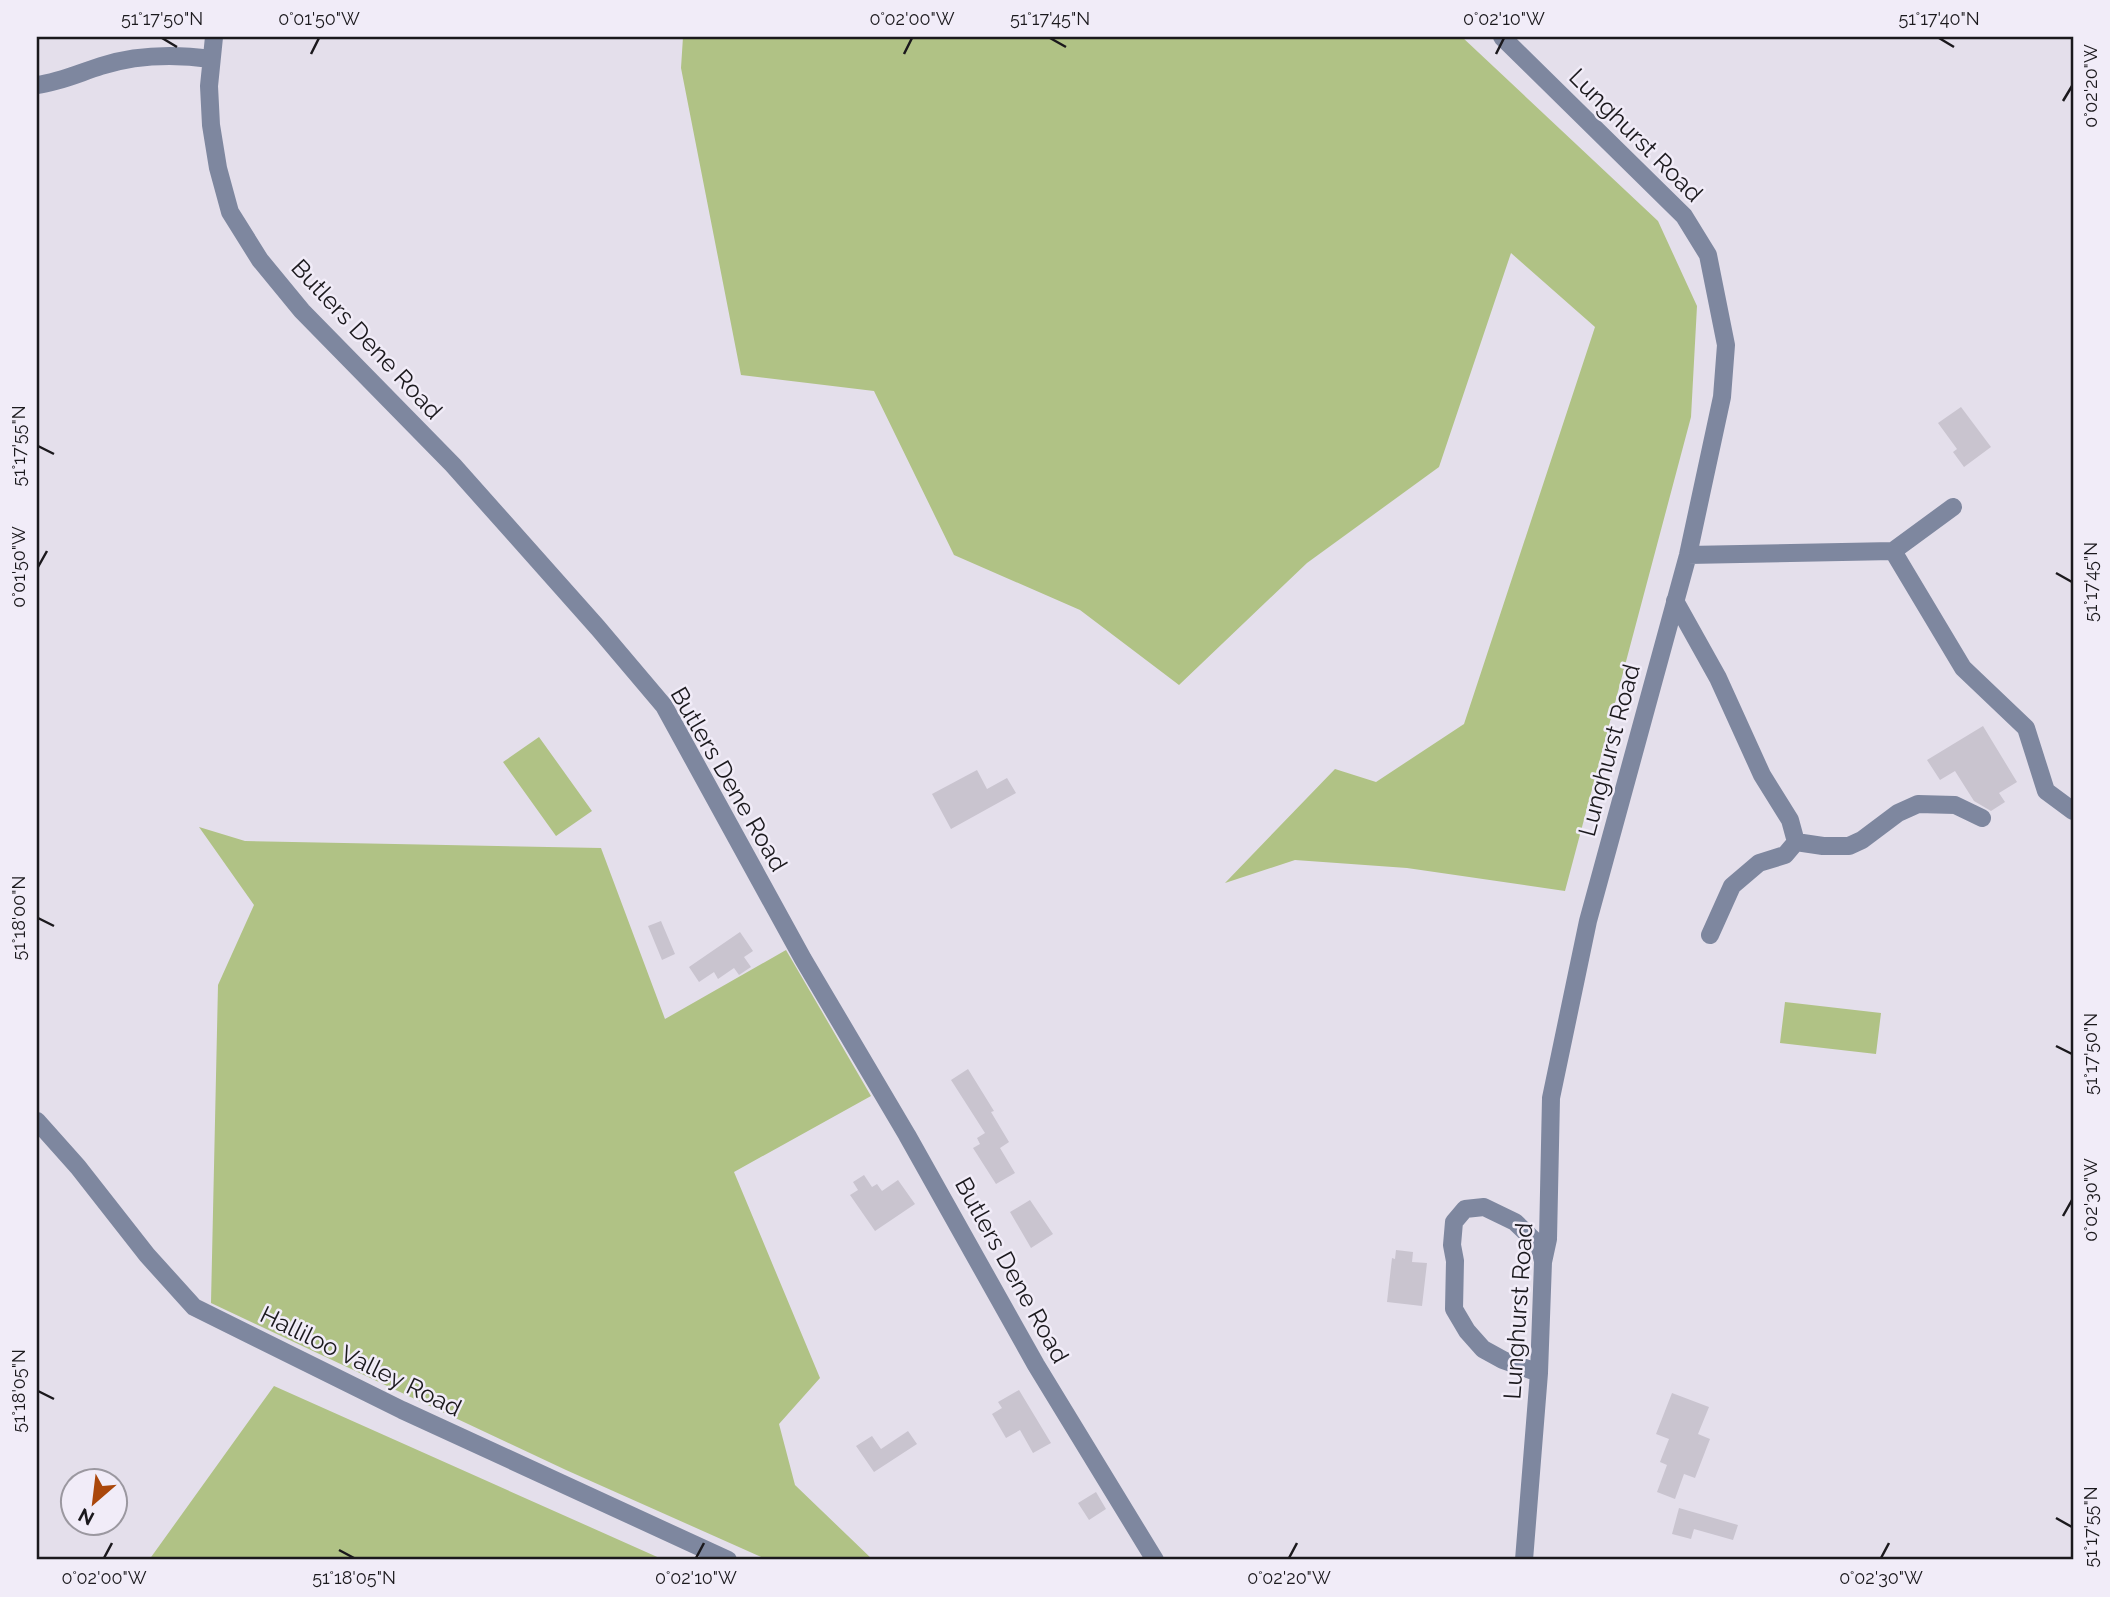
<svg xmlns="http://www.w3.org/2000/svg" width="2110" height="1597" viewBox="0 0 2110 1597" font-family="Raleway,sans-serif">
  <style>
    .green { fill: #b0c285 }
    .building { fill: #c9c4cf }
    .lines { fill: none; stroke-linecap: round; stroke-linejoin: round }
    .minor { stroke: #7e879f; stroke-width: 18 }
    .ticks { fill: none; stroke: #1b191d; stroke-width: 2.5 }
    .labels { text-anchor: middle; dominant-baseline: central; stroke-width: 5; stroke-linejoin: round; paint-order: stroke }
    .street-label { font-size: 24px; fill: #1b191d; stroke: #f1ecf8 }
    .neatline { fill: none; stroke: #1b191d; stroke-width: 2.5 }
    .ticks-label { font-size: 18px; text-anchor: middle; fill: #1b191d }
  </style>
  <rect width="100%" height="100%" fill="#e4dfeb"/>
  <path class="green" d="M683 37H1462L1658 221 1697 306 1691 417 1565 891 1407 868 1295 860 1225 883 1335 769 1376 782 1464 724 1595 327 1511 253 1439 467 1307 563 1179 685 1080 610 954 555 874 391 741 375 681 68Z
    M539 737 592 811 556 836 503 762Z
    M199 827 245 841 601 848 665 1019 786 950 871 1096 734 1172 820 1378 779 1424 795 1485 873 1560H768L566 1470 211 1303 218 985 254 905Z
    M1785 1002 1881 1013 1876 1054 1780 1043Z
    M274 1386 664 1560H149Z"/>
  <path class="building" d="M1961 407 1991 447 1964 467 1953 452 1957 449 1938 423Z
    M1983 726 2017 782 1999 793 2005 802 1991 811 1974 801 1955 771 1940 780 1927 760Z
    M977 770 987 789 1007 778 1016 793 951 829 932 794Z
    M661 921 675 954 662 960 648 926Z
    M740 932 753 951 744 957 751 967 739 975 734 968 718 979 714 972 699 982 689 967Z
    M968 1069 994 1111 991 1112 1009 1142 1000 1148 1015 1173 996 1184 973 1148 980 1144 977 1138 985 1133 951 1080Z
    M864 1175 872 1187 877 1184 882 1191 898 1180 915 1204 875 1231 850 1195 858 1190 853 1182Z
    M1030 1200 1053 1234 1031 1248 1010 1212Z
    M1396 1250 1413 1252 1412 1262 1427 1263 1422 1306 1387 1302 1392 1258 1395 1259Z
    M1019 1390 1051 1443 1033 1453 1020 1430 1006 1438 992 1414 1002 1408 998 1402Z
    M1672 1393 1709 1407 1698 1434 1710 1439 1695 1478 1684 1474 1675 1499 1657 1492 1667 1465 1660 1462 1669 1439 1656 1434Z
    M908 1431 917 1444 874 1472 856 1446 872 1436 881 1449Z
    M1096 1492 1106 1509 1089 1520 1078 1503Z
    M1679 1508 1738 1525 1733 1540 1694 1529 1691 1539 1672 1534Z"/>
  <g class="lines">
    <path class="minor" d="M214 37 209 86 211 125 218 168 230 212 260 260 302 311 453 465 598 628 664 706 803 959 907 1135 1036 1365 1155 1560
      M1502 37 1684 216 1708 255 1726 345 1722 397 1688 555 1588 921 1551 1098 1548 1239 1543 1262 1539 1373 1524 1560
      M37 85C60 82 79 73 101 66 136 55 174 54 211 59
      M1893 551 1963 668 2026 728 2046 791 2073 811
      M1688 555 1893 551 1953 507
      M1675 601 1718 678 1762 775 1790 820 1796 842 1785 855 1759 863 1732 886 1710 935
      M1796 842 1823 846H1849L1862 840 1898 813 1918 804 1955 805 1982 818
      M37 1121 78 1167 147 1255 194 1307 402 1410 728 1560
      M1539 1373 1503 1360 1483 1349 1467 1331 1454 1309 1455 1261 1452 1245 1454 1222 1465 1209 1484 1207 1515 1222 1539 1245 1543 1261"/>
  </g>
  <path class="ticks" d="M162 38 177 47M1050 38 1066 47M1939 38 1954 47M311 54 319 38M904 54 912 38M1496 54 1504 38M2063 101 2072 86M38 446 54 454M38 567 47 551M2056 573 2072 582M38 918 54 926M2056 1046 2072 1054M2063 1216 2072 1200M38 1391 54 1399M2056 1518 2072 1527M339 1550 354 1558M104 1558 112 1543M696 1558 704 1543M1289 1558 1297 1543M1881 1558 1889 1543"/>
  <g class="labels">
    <g class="street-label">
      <text transform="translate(1636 135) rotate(45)">Lunghurst Road</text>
      <text transform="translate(367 339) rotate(47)">Butlers Dene Road</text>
      <text transform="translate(1609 750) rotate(-75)">Lunghurst Road</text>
      <text transform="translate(729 779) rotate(60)">Butlers Dene Road</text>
      <text transform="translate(1012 1270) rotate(61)">Butlers Dene Road</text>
      <text transform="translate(1518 1311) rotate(-86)">Lunghurst Road</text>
      <text transform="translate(361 1361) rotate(26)">Halliloo Valley Road</text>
    </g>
  </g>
  <rect width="2110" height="1597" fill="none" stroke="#f1ecf8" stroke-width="77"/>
  <g transform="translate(94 1502) rotate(208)"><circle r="33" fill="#f1ecf8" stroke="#9b98a0" stroke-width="2"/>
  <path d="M0-5L12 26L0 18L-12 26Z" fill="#aa470b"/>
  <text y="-10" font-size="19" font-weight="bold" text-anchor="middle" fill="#1b191d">N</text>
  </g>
  <rect x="38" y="38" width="2034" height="1520" class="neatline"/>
  <g class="ticks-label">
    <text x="162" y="25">51°17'50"N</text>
    <text x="319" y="25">0°01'50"W</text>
    <text x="912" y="25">0°02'00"W</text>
    <text x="1050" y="25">51°17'45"N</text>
    <text x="1504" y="25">0°02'10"W</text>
    <text x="1939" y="25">51°17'40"N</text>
    <text transform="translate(2091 86) rotate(-90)" y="6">0°02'20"W</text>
    <text transform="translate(19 446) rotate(-90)" y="6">51°17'55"N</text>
    <text transform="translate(19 567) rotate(-90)" y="6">0°01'50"W</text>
    <text transform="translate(2091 582) rotate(-90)" y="6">51°17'45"N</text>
    <text transform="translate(19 918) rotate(-90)" y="6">51°18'00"N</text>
    <text transform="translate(2091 1054) rotate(-90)" y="6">51°17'50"N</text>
    <text transform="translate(2091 1200) rotate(-90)" y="6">0°02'30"W</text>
    <text transform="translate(19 1391) rotate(-90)" y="6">51°18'05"N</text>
    <text transform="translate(2091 1527) rotate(-90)" y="6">51°17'55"N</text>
    <text x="104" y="1584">0°02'00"W</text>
    <text x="354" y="1584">51°18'05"N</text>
    <text x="696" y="1584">0°02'10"W</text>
    <text x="1289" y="1584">0°02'20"W</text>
    <text x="1881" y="1584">0°02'30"W</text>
  </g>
</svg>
